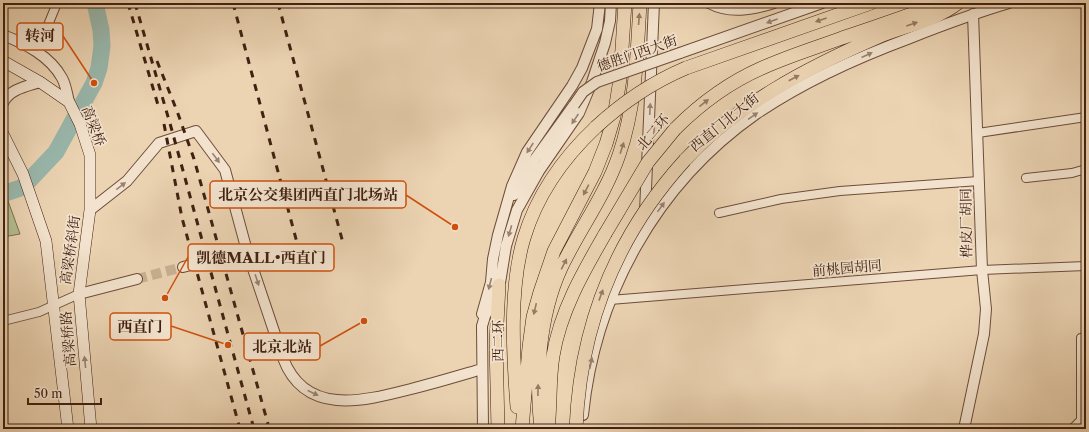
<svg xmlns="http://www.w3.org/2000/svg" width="1089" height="432" viewBox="0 0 1089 432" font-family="'Libre Caslon Text','Noto Serif SC',serif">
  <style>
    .green { fill: #b3bd90; stroke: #7a6e50 }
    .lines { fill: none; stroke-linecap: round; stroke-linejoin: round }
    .river { stroke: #99b8ad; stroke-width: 17 }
    .tertiary-tunnel { stroke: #cab093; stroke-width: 10; stroke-dasharray: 10 5; stroke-linecap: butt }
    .minor-casing { stroke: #6c4d3a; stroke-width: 10 }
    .tertiary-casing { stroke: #6c4d3a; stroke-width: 12 }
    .secondary-casing { stroke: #412011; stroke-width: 12 }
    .trunk-casing { stroke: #412011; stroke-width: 14 }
    .minor { stroke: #f3e3ce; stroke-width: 8 }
    .tertiary { stroke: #f3e3ce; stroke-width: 10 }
    .secondary { stroke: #f3e3ce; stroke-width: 11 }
    .trunk { stroke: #ecd4b3; stroke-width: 13 }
    .rail { stroke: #412011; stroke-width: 3; stroke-dasharray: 7 7; stroke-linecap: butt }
    .tertiary-bridge-casing { stroke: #6c4d3a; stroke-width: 12; stroke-linecap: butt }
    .trunk-bridge-casing { stroke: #412011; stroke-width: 14; stroke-linecap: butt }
    .tertiary-bridge { stroke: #f3e3ce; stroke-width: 10 }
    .trunk-bridge { stroke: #ecd4b3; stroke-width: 13 }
    .oneway { fill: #967a62 }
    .oneway2 { fill: #9a8270 }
    .labels { text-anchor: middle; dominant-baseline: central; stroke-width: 3.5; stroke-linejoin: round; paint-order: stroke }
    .street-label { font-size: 14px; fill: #412011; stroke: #f3e3ce }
    .leader { fill: none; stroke: #cf500d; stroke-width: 1.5 }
    .callout-dot { fill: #cf500d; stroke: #f3e3ce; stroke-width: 1.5 }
    .callout { fill: #f3e3ce; stroke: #cf500d; stroke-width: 1.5 }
    .callout-label { font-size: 15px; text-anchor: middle; font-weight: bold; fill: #412011 }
  </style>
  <rect width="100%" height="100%" fill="#ecd4b3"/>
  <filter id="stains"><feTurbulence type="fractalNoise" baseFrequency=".005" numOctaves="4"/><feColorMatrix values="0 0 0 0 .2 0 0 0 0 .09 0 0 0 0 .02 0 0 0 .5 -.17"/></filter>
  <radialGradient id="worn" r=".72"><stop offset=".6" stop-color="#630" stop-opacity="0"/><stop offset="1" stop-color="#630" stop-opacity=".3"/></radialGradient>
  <path class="green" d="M3 187 20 234 3 237Z"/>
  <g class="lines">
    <path class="river" d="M3 194 23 187 56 152 94 83 99 68 102 46 101 30 95 3"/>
    <path class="tertiary-tunnel" d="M137 279 183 267"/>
    <defs>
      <path id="minor" d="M37 52 57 3
        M978 133 1086 117
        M1026 178 1072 173 1086 169
        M719 213 781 199 840 191 979 181
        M610 300 982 270 1086 266
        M3 321 39 312 79 294
        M1072 429 1081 420V338L1086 337"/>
      <path id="tertiary" d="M709 3C730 14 752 10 774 3
        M3 35C26 44 50 56 62 78 66 85 67 94 69 102
        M680 53 822 3
        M3 103C9 89 28 86 40 82
        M514 195 535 159 574 105
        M90 210 127 181 159 143 196 131 225 170 247 251 283 358C305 417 364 401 411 389 435 383 458 376 482 369
        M645 212 654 3
        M183 267 247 251
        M79 294 137 279
        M482 314 491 282 493 259 498 235 512 186 527 152 572 86 582 68 597 29 600 3
        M583 415C595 295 656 184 756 114 803 82 856 58 910 38 943 25 975 13 1009 3
        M483 429 482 326 485 316 499 289 506 246 517 210 539 171 579 113 592 82 605 43 610 21 611 3
        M964 429 984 334 986 309 982 270 973 14"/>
      <path id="secondary" d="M3 61 40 82 69 102 80 124 90 155V210L79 294 91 429
        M3 134 23 174 46 241 68 429"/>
      <path id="trunk" d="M686 68 871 3
        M675 129C700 104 730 82 762 68 788 56 815 48 842 38 876 27 909 15 943 3
        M685 160C738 104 807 68 878 37 904 26 935 21 958 3
        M517 407C513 355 509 288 524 238 537 195 564 157 596 127
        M498 429 496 343 499 285
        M522 429 529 347 533 317 540 292 554 251 595 172 606 144 614 117 620 79 625 3
        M541 429C535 378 539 316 561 268 579 230 605 196 619 155 636 106 637 54 640 3
        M548 429C551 405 549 380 553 356 560 312 583 272 605 234"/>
    </defs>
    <use href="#minor" class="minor-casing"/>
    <use href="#tertiary" class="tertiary-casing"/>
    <use href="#secondary" class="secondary-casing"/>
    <use href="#trunk" class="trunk-casing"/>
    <use href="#minor" class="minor"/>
    <use href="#tertiary" class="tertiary"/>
    <use href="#secondary" class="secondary"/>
    <use href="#trunk" class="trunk"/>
    <path class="rail" d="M128 3 158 105
      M135 3 171 127 254 429
      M233 3 300 254
      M278 3 343 243
      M157 61 177 111 194 159 268 424
      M164 124 182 218 240 429"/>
    <defs>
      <path id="tertiary-bridge" d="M574 105 583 92 597 82 680 53"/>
      <path id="trunk-bridge" d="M596 127C623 102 653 82 686 68
        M605 234 648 162 675 129
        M576 429C580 326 615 237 685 160"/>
    </defs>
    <use href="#tertiary-bridge" class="tertiary-bridge-casing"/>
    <use href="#trunk-bridge" class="trunk-bridge-casing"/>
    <use href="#tertiary-bridge" class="tertiary-bridge"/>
    <use href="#trunk-bridge" class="trunk-bridge"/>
  </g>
  <defs><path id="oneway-solid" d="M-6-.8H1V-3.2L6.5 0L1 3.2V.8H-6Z"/></defs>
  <g class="oneway">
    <use href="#oneway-solid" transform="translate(639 19) rotate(-86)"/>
    <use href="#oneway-solid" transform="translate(821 20) rotate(161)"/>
    <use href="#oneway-solid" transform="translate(912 24) rotate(-19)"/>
    <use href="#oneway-solid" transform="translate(794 78) rotate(-28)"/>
    <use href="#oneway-solid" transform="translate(704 103) rotate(-38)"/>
    <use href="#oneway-solid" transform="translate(622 148) rotate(-72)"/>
    <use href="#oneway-solid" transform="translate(586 190) rotate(117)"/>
    <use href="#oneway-solid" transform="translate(564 264) rotate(-63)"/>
    <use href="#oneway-solid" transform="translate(601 295) rotate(-70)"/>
    <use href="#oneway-solid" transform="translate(535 309) rotate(103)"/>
    <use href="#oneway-solid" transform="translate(538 390) rotate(-89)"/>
  </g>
  <g class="oneway2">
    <use href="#oneway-solid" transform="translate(772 21) rotate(160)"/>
    <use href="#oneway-solid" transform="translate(867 55) rotate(-24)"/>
    <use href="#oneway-solid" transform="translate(650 109) rotate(-87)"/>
    <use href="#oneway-solid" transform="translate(753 116) rotate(-35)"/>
    <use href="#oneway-solid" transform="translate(575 119) rotate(124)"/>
    <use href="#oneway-solid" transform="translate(530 148) rotate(123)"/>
    <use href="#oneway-solid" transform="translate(216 158) rotate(53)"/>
    <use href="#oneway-solid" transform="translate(121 186) rotate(-38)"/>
    <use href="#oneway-solid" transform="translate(661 207) rotate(-54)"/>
    <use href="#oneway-solid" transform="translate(510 231) rotate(106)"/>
    <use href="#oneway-solid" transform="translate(257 280) rotate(72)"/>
    <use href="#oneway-solid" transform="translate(490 284) rotate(104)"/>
    <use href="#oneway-solid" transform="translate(85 362) rotate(-96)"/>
    <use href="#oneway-solid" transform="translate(591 363) rotate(-78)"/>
    <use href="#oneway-solid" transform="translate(313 393) rotate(26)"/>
  </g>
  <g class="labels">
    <g class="street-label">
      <text transform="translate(637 53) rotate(-19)">德胜门西大街</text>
      <text transform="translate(724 122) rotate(-39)">西直门北大街</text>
      <text transform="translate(94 126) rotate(69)">高梁桥</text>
      <text transform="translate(653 132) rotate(-49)">北二环</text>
      <text transform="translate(966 223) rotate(-91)">桦皮厂胡同</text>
      <text transform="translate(70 250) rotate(-82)">高梁桥斜街</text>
      <text transform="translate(847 268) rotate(-5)">前桃园胡同</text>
      <text transform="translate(68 339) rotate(-95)">高梁桥路</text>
      <text transform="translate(498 341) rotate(-90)">西二环</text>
    </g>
  </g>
  <path class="leader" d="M94 83L63 36M455 227L406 195M165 298L188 257M228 345L171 326M364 321L320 346"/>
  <g class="callout-dot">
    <circle cx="94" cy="83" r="4"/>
    <circle cx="455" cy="227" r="4"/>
    <circle cx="165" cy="298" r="4"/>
    <circle cx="228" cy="345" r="4"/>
    <circle cx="364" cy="321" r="4"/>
  </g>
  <g class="callout">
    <rect x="17" y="23" width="46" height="27" rx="4"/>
    <rect x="210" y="181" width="196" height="27" rx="4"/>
    <rect x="188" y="244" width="146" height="27" rx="4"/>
    <rect x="110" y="313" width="61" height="27" rx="4"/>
    <rect x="244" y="333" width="76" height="27" rx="4"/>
  </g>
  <g class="callout-label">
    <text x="40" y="41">转河</text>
    <text x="308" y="200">北京公交集团西直门北场站</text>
    <text x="261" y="263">凯德MALL•西直门</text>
    <text x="140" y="332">西直门</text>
    <text x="282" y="352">北京北站</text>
  </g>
  <rect width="1089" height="432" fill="none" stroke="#ecd4b3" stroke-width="16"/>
  <rect x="4" y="4" width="1081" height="424" fill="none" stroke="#412011" stroke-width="2"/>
  <rect x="8" y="8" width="1073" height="416" fill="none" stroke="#412011"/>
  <path d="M28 398v6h73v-6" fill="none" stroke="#412011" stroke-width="2"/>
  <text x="34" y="398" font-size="12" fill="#412011" stroke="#f3e3ce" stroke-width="3" paint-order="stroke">50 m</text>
  <rect width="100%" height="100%" filter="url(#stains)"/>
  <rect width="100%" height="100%" fill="url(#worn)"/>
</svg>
